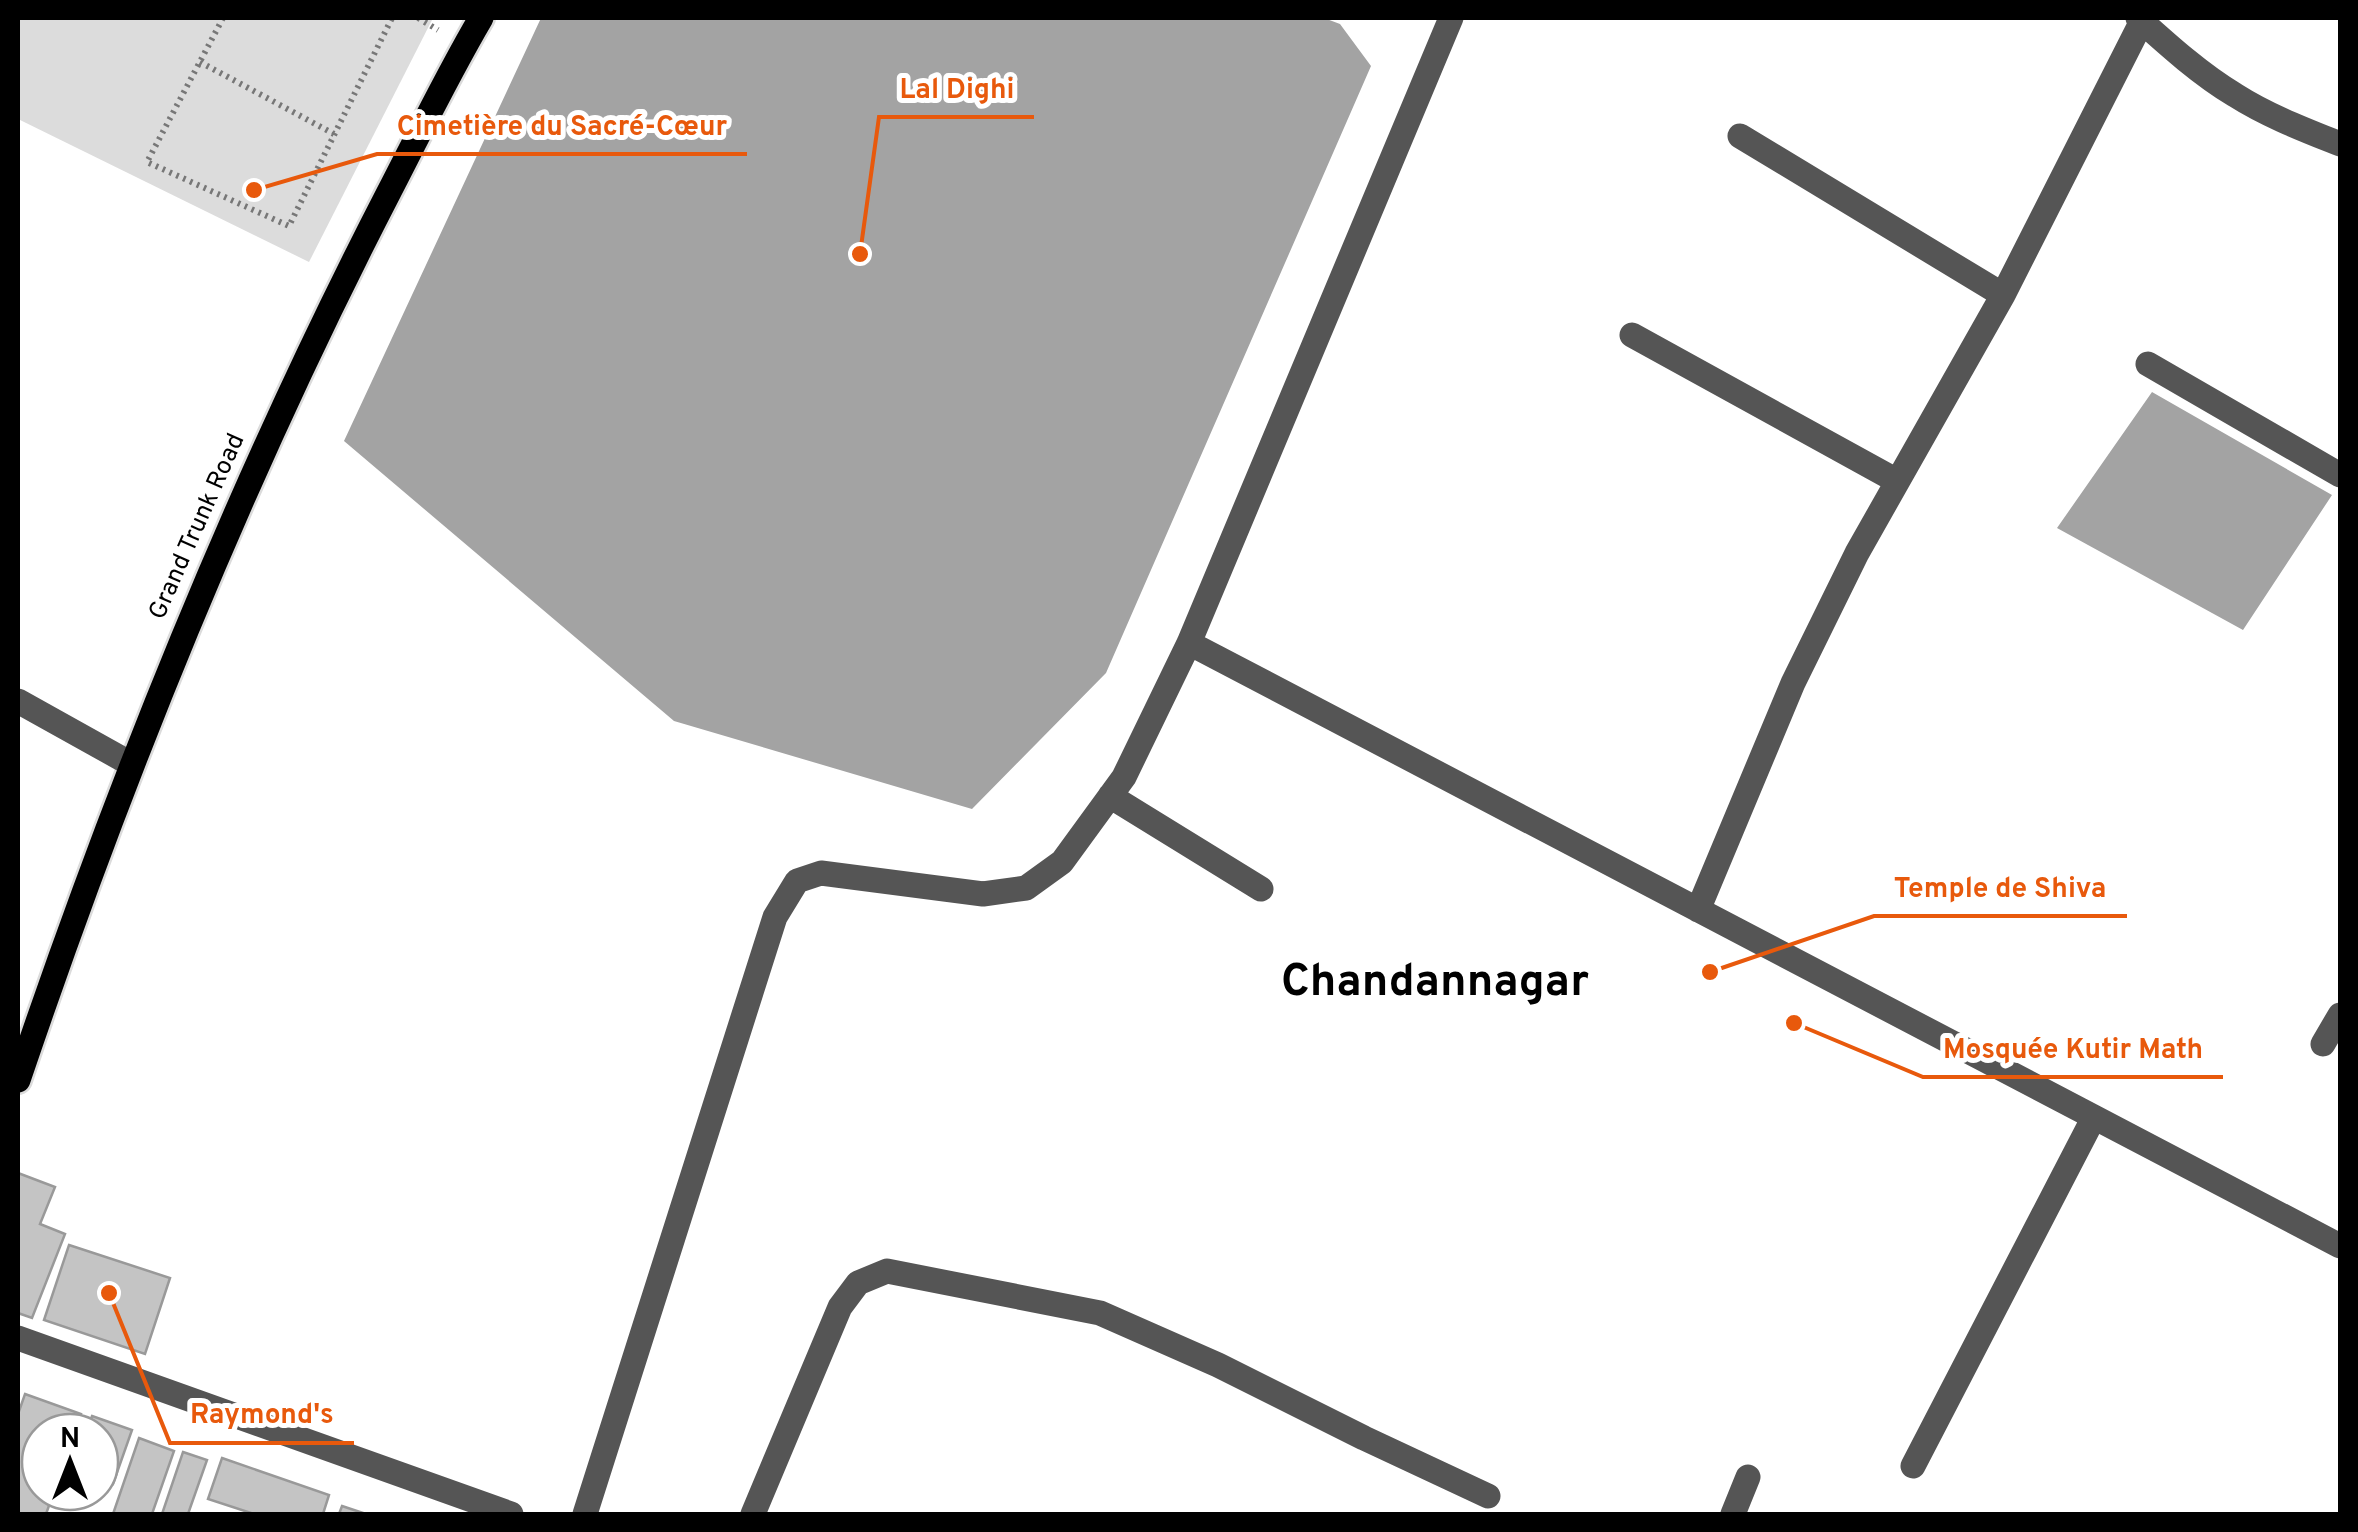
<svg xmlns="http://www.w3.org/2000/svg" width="2358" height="1532" viewBox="0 0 2358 1532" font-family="Overpass,sans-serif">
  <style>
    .green { fill: #dcdcdc }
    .water { fill: #a3a3a3 }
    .building { fill: #c4c4c4; stroke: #999; stroke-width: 2.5 }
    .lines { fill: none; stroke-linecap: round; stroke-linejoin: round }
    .major-casing { stroke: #dbdbdb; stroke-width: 30 }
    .path { stroke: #777; stroke-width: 6; stroke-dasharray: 2.5 5; stroke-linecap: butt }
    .minor { stroke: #555; stroke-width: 25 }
    .major { stroke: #000; stroke-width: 25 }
    .labels { text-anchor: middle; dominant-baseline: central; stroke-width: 10; stroke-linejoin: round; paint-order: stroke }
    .street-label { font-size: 25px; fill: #000; stroke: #fff }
    .town-label { font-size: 45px; font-weight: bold; fill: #000; stroke: #fff }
    .leader { fill: none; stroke: #e8590c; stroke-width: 4 }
    .callout-dot { fill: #e8590c; stroke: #fff; stroke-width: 4 }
    .callout-label { font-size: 28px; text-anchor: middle; font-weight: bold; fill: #e8590c; stroke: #fff; stroke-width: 10; stroke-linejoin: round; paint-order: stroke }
  </style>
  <rect width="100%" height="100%" fill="#fff"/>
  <path class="green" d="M18 18H433L309 262 18 119Z"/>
  <path class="water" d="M541 18H1324L1340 24 1371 66 1106 673 972 809 674 721 344 441Z
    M2152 392 2332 495 2243 630 2057 528Z"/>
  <path class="building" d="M18 1173 55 1187 40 1224 65 1234 32 1318 18 1313Z
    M69 1245 170 1278 145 1354 44 1320Z
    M25 1394 81 1414 75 1432H40V1492H54L46 1514H18V1414Z
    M92 1416 132 1430 113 1484 100 1480V1432H86Z
    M139 1438 174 1451 152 1514H113Z
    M183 1452 207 1460 188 1514H162Z
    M222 1458 329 1495 323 1514H254L208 1499Z
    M342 1506 366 1514H339Z"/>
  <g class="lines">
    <defs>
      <path id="major" d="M18 1080C121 776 241 478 389 192 419 134 448 74 481 18"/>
    </defs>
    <use href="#major" class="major-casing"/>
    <path class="path" d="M223 18 147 162 289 226 392 18
      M418 18 438 30
      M200 62 334 134"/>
    <path class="minor" d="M2138 18C2168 45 2200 74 2235 95 2268 116 2305 130 2340 144
      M1740 136 2003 295
      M1632 335 1897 481
      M2148 364 2340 475
      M1189 643 2340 1246
      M18 701 131 764
      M1110 796 1261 889
      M1698 910 1793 683 1857 553 2003 295 2142 21
      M2323 1044 2340 1015
      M18 1338 511 1514
      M1913 1466 2094 1117
      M585 1514 775 917 797 881 821 873 983 894 1026 888 1062 862 1124 777 1189 643 1451 18
      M753 1514 840 1307 858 1283 887 1271 1100 1313 1218 1365 1364 1438 1488 1496
      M1733 1514 1748 1477"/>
    <use href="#major" class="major"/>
  </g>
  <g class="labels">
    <g class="street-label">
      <text transform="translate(198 527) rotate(-66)">Grand Trunk Road</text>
    </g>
    <g class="town-label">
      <text x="1435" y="983">Chandannagar</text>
    </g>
  </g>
  <path class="leader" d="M860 254L879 117H1034M254 190L377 154H747M1710 972L1874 916H2127M1794 1023L1923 1077H2223M109 1293L170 1443H354"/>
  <g class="callout-dot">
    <circle cx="860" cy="254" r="10"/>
    <circle cx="254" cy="190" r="10"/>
    <circle cx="1710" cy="972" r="10"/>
    <circle cx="1794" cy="1023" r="10"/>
    <circle cx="109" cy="1293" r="10"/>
  </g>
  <g class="callout-label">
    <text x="957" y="98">Lal Dighi</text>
    <text x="562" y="135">Cimetière du Sacré-Cœur</text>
    <text x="2000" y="897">Temple de Shiva</text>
    <text x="2073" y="1058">Mosquée Kutir Math</text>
    <text x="262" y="1423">Raymond's</text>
  </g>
  <rect width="2358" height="1532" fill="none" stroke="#000000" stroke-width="40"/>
  <g transform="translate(70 1462)"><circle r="48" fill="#ffffff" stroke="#999999" stroke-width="2.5"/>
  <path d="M0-8L18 38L0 25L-18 38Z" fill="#000000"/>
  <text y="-15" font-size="28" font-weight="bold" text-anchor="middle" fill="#000000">N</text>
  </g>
</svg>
